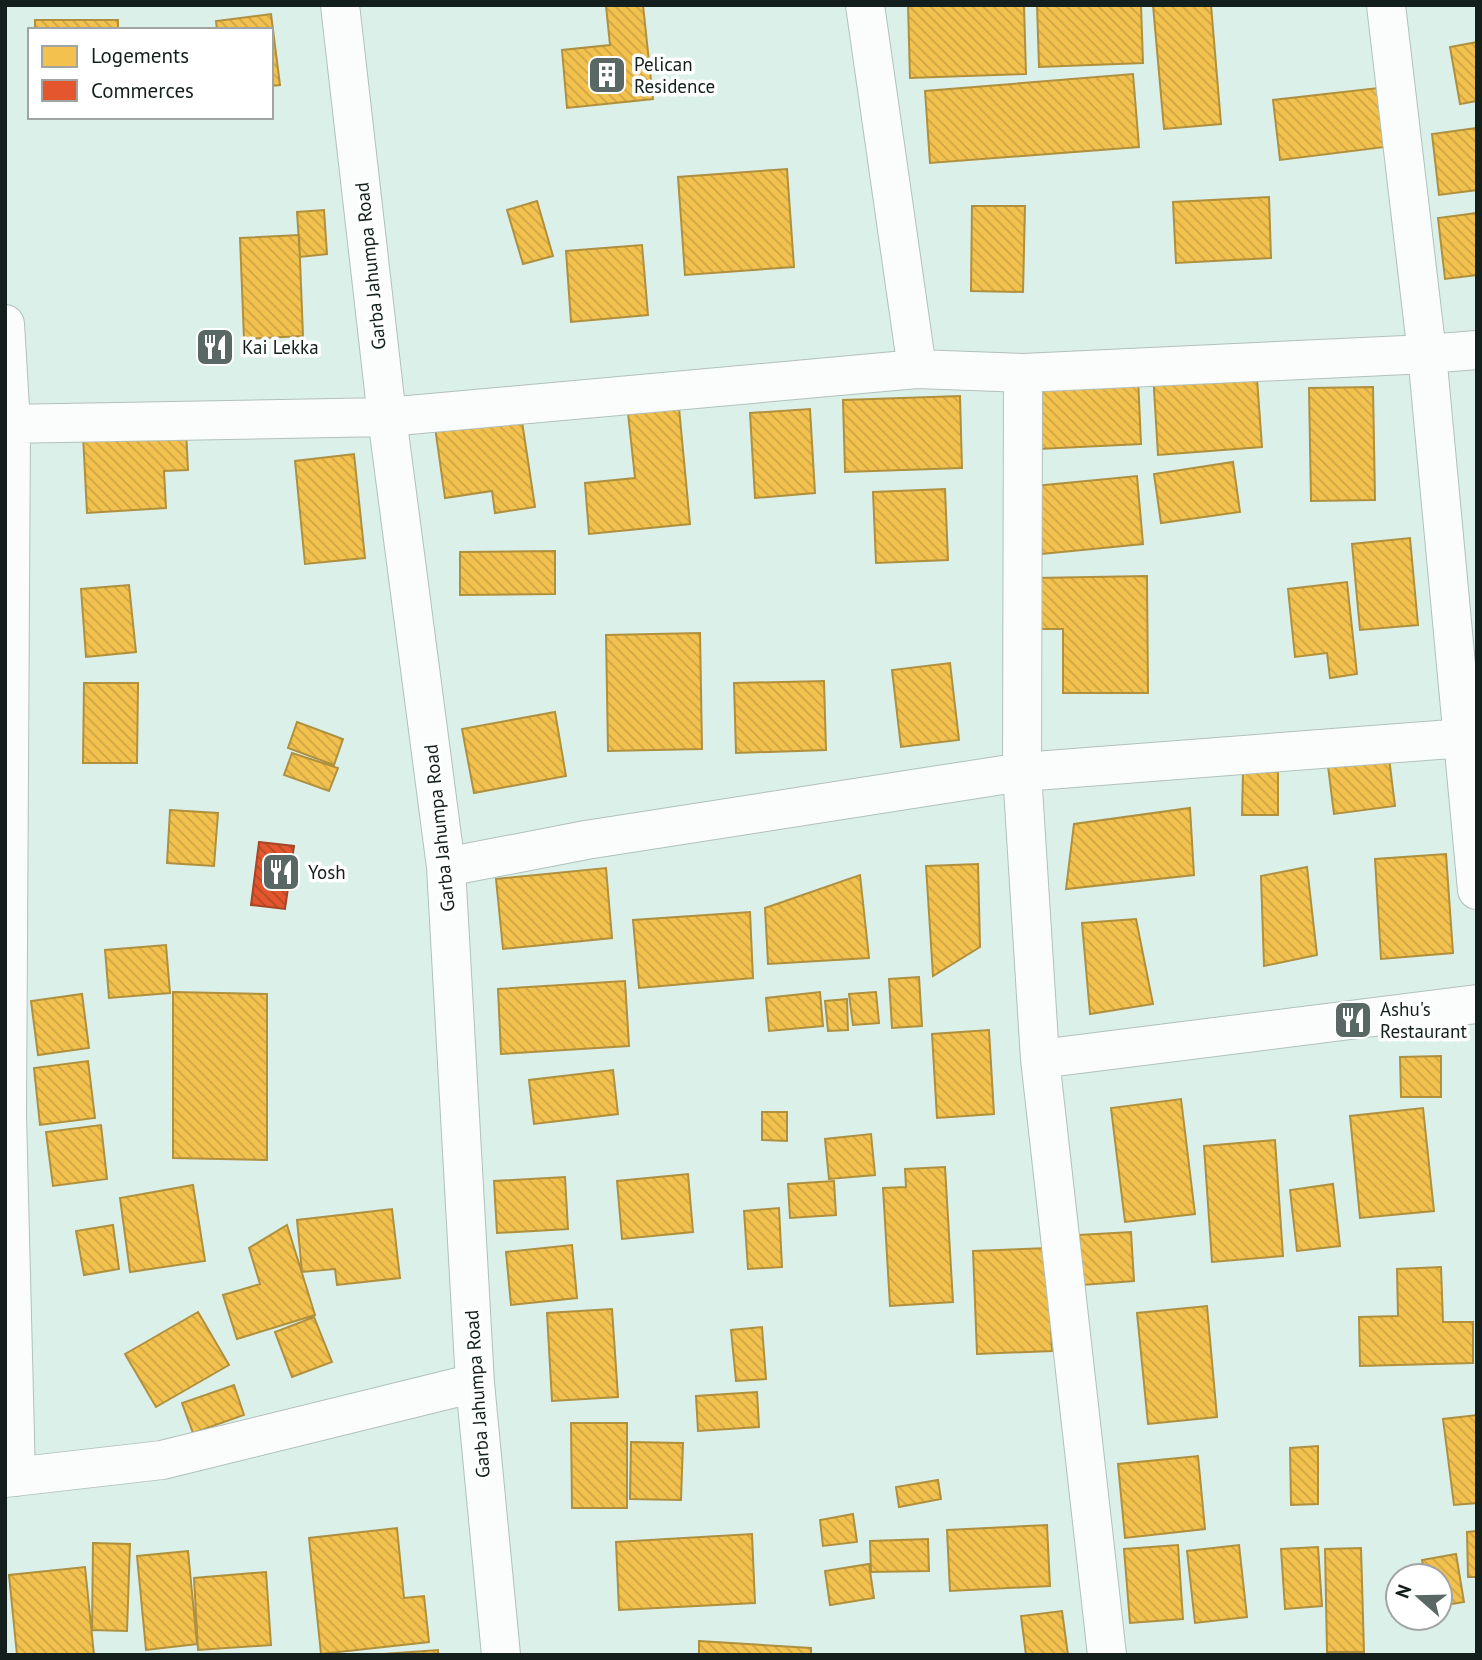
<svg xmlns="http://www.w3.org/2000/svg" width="1482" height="1660" viewBox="0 0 1482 1660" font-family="'PT Sans',sans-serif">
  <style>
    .homes { fill: url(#homes-back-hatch); stroke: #af903f; stroke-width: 2 }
    .shops { fill: url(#shops-back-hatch); stroke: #a54629; stroke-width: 2 }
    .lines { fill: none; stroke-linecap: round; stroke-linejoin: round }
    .minor-casing { stroke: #b1c0bb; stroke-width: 40 }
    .minor { stroke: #fafdfc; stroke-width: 38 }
    .labels { text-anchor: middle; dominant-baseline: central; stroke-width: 7; stroke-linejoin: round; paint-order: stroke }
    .poi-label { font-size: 19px; fill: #121f1c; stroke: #fff; text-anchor: start }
    .street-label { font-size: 19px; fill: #121f1c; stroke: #fff }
  </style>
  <defs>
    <pattern id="homes-back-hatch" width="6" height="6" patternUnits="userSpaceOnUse" patternTransform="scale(1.75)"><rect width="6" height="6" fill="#f2c14e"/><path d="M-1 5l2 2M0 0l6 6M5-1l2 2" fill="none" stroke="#cea544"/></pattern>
    <pattern id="shops-back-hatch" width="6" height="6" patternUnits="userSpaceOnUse" patternTransform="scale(1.75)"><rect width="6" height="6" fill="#e4572e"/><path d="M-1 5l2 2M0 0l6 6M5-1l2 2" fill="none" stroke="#b74726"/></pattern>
  </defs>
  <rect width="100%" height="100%" fill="#dcf0ea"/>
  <path class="homes" d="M643 5 653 99 567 108 562 50 610 45 606 6Z
    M908 5H1024L1026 74 910 78Z
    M1037 5H1141L1143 63 1039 67Z
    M1153 5H1211L1221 124 1164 129Z
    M271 14 280 85 271 86V30H217L216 21Z
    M35 20H118V30H35Z
    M1477 42V101L1460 104 1450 47Z
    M1133 74 1139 147 930 163 925 91Z
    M1378 88 1385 147 1280 160 1273 100Z
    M1477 128V190L1439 195 1432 134Z
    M787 169 794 267 685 275 678 177Z
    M1269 197 1271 258 1176 263 1173 202Z
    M537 201 553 256 523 264 507 210Z
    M972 206H1025L1023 292 971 291Z
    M324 210 327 254 300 257 297 212Z
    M1477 213V275L1445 279 1438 218Z
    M299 235 303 336 244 339 240 238Z
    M642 245 648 315 571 322 566 251Z
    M1256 365 1262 447 1158 455 1153 373Z
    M1138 377 1141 444 1039 449 1037 382Z
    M1373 387 1375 500 1311 501 1309 388Z
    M960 396 962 468 845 472 843 400Z
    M679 408 690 524 589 534 585 483 635 478 628 413Z
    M810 409 815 493 755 498 750 413Z
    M521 415 535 507 495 513 492 491 445 498 435 427Z
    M186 429 188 470 164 471 166 508 87 513 83 435Z
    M354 454 365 558 305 564 295 461Z
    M1233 462 1240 512 1161 523 1154 474Z
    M1137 476 1143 544 1042 554 1035 486Z
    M945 489 948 560 876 563 873 492Z
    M1410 538 1418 625 1360 630 1352 544Z
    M555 551V594L460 595V552Z
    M1147 576 1148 693H1063V629H1035V578Z
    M1347 582 1357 674 1330 678 1327 653 1295 657 1288 589Z
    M129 585 136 652 86 657 81 589Z
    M700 633 702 749 608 751 606 635Z
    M950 663 959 740 901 747 892 670Z
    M824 681 826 750 736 753 734 683Z
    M84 683H138L137 763H83Z
    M555 712 566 776 474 793 462 729Z
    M297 722 343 739 334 765 288 748Z
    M292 753 338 768 329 791 284 775Z
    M1389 758 1395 806 1334 814 1328 766Z
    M1243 772H1278V815H1242Z
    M1190 808 1194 875 1066 889 1074 824Z
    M170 810 218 813 214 866 167 863Z
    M1446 854 1453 953 1381 959 1375 859Z
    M978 864 980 947 933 976 926 866Z
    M1307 867 1317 955 1264 966 1261 876Z
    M606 868 612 938 503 949 496 879Z
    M860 875 869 958 768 964 765 908Z
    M750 912 753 978 639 988 633 920Z
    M1136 919 1153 1004 1090 1014 1082 923Z
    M166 945 170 993 109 998 105 950Z
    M919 977 922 1026 892 1028 889 979Z
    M625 981 629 1046 501 1054 498 989Z
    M173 992 267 994V1160L173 1158Z
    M820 992 823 1026 769 1031 766 998Z
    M876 992 879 1023 853 1025 849 994Z
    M82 994 89 1048 38 1055 31 1001Z
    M847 999 848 1030 828 1031 825 1001Z
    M989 1030 994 1114 937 1118 932 1034Z
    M1441 1056V1097H1401L1400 1057Z
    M88 1061 95 1118 40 1125 34 1068Z
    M613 1070 618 1114 534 1124 529 1080Z
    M1181 1099 1195 1214 1125 1222 1111 1108Z
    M1423 1108 1434 1211 1360 1218 1350 1116Z
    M762 1112H787V1141L762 1140Z
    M101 1125 107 1179 53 1186 46 1132Z
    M871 1134 875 1175 829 1179 825 1139Z
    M1275 1140 1283 1256 1212 1262 1204 1146Z
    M945 1167 953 1302 890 1306 883 1188 906 1187 905 1169Z
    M688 1174 693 1232 622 1239 617 1181Z
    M565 1177 568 1229 497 1233 494 1181Z
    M834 1181 836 1215 790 1218 788 1184Z
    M1333 1184 1340 1246 1297 1251 1290 1190Z
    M193 1185 205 1261 130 1272 120 1198Z
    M779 1208 782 1267 748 1269 744 1211Z
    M392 1209 400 1278 337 1285 335 1269 302 1272 297 1220Z
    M113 1225 119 1269 84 1275 76 1231Z
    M287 1225 315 1315 237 1339 223 1295 260 1284 249 1248Z
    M1131 1232 1134 1281 1082 1285 1079 1235Z
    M572 1245 577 1298 511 1305 506 1252Z
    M1048 1248 1052 1351 977 1354 973 1251Z
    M1441 1267 1443 1322H1473V1363L1360 1366 1359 1317 1398 1316 1397 1269Z
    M1207 1306 1217 1417 1148 1424 1137 1313Z
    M612 1309 618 1397 552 1401 547 1313Z
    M198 1312 229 1365 156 1407 125 1354Z
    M314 1317 332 1362 292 1377 275 1332Z
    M762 1327 766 1379 736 1381 731 1330Z
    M234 1385 244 1415 193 1433 182 1403Z
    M757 1392 759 1427 698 1431 696 1396Z
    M1477 1415V1503L1454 1505 1443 1419Z
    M571 1423H627V1508H572Z
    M631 1442 683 1443 681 1500 630 1499Z
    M1318 1446V1504L1291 1505 1290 1448Z
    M1198 1456 1205 1529 1125 1538 1118 1464Z
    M938 1480 941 1499 899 1507 896 1487Z
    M853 1514 857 1542 823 1546 820 1520Z
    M1047 1525 1050 1586 950 1591 947 1530Z
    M397 1528 404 1598 424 1596 429 1642 321 1654 309 1538Z
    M1477 1531V1577H1468L1467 1532Z
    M752 1534 755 1603 619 1610 616 1542Z
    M928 1539 929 1571 871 1572 870 1541Z
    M93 1543 130 1544 127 1631 92 1630Z
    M1178 1545 1183 1619 1130 1623 1124 1549Z
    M1239 1545 1247 1617 1195 1623 1187 1551Z
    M1318 1547 1322 1606 1285 1609 1281 1549Z
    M1361 1548 1364 1652H1327L1325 1549Z
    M188 1551 197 1644 146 1650 137 1556Z
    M1456 1554 1464 1602 1440 1606V1576H1425L1422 1560Z
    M869 1564 874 1598 830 1605 825 1571Z
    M85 1567 94 1655H17L9 1575Z
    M266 1572 271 1645 198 1650 194 1578Z
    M1062 1611 1068 1655H1026L1021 1616Z
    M699 1641 811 1648V1655H699Z
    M438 1650V1655H384V1654Z"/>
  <path class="shops" d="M259 842 294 846 285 909 251 905Z"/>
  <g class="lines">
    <defs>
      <path id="minor" d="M340 5 387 417 446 867 475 1383 501 1655
        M865 5 917 369
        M1386 5 1427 354 1477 890
        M5 324 11 424 7 1115 16 1477
        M1023 373 1022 772 1040 1059 1107 1655
        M5 424 387 417 917 369 1023 373 1427 354 1477 350
        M446 867 586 840 1022 772 1477 737
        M1040 1059 1477 1004
        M5 1478 162 1460 475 1383"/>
    </defs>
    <use href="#minor" class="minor-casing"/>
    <use href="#minor" class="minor"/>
  </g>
  <defs>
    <symbol id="building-square" viewBox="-11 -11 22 22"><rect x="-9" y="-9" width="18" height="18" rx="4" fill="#596864" stroke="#fff"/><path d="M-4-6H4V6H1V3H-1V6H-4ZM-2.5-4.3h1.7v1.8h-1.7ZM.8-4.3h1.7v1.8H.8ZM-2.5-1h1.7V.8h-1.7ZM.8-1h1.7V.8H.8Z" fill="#fff"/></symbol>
    <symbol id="restaurant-square" viewBox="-11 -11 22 22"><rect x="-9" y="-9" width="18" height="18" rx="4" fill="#596864" stroke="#fff"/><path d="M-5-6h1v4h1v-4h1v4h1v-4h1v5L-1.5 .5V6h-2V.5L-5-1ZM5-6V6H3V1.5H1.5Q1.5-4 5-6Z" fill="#fff"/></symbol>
  </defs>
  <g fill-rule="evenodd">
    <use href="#building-square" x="585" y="53" width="44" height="44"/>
    <use href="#restaurant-square" x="193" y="325" width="44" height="44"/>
    <use href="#restaurant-square" x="259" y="850" width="44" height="44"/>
    <use href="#restaurant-square" x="1331" y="998" width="44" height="44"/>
  </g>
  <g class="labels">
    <g class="poi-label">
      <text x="634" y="64">Pelican<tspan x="634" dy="22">Residence</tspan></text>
      <text x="242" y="347">Kai Lekka</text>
      <text x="308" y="872">Yosh</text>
      <text x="1380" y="1009">Ashu's<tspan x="1380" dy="22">Restaurant</tspan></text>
    </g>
    <g class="street-label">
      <text transform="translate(370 266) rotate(-96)">Garba Jahumpa Road</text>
      <text transform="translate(439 828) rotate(-96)">Garba Jahumpa Road</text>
      <text transform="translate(477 1394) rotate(-94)">Garba Jahumpa Road</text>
    </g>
  </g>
  <rect width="1482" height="1660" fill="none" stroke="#121f1c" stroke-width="14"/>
  <rect x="28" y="28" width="245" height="91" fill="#ffffff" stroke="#a0a5a4" stroke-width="2"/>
  <rect x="42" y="46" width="35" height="21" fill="#f2c14e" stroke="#a0a5a4" stroke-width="2"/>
  <text x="91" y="63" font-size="21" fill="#121f1c">Logements</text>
  <rect x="42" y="80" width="35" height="21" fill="#e4572e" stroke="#a0a5a4" stroke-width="2"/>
  <text x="91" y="98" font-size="21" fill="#121f1c">Commerces</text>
  <g transform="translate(1419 1597) rotate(290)"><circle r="33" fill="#ffffff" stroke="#a0a5a4" stroke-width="2"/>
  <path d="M0-5L12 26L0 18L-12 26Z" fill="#596864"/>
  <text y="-10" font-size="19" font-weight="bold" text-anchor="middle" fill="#121f1c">N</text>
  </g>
</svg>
